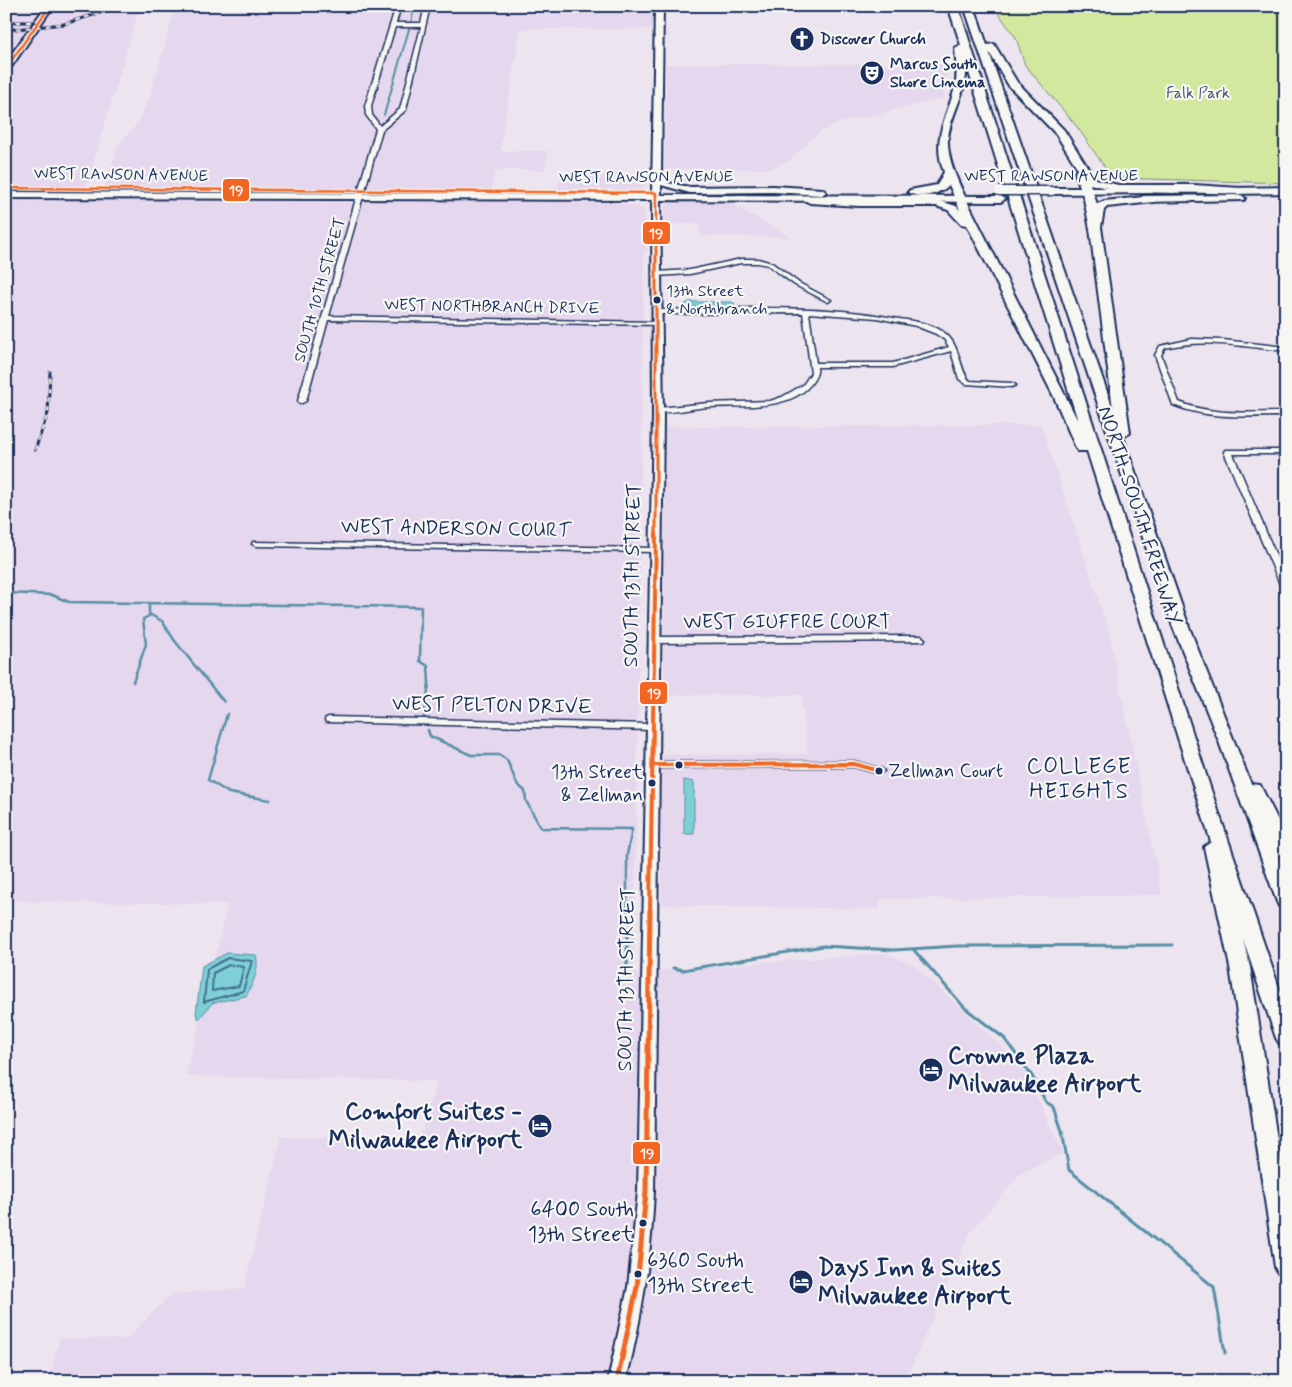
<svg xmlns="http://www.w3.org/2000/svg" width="1292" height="1387" viewBox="0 0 1292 1387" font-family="Mynerve,sans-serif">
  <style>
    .built { fill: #e5d7ed }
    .green { fill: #d1e89e; stroke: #768c7e }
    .water { fill: #7ecfd6; stroke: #568fa6 }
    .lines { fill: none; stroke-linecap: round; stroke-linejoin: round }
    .shore { stroke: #436f8e; stroke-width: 2 }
    .stream-far2 { stroke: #568fa6; stroke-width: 2 }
    .stream-far1 { stroke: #568fa6; stroke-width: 2.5 }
    .stream { stroke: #568fa6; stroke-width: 3 }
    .street-casing { stroke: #1b2f5e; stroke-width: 3 }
    .secondary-casing { stroke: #1b2f5e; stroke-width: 4 }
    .highway-casing { stroke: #1b2f5e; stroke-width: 4 }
    .street { fill: #f6f6f2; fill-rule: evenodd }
    .secondary { fill: #f6f6f2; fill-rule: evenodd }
    .highway { fill: #f6f6f2; fill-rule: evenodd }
    .rail-casing { stroke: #1b2f5e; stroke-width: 3 }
    .rail { stroke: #f6f6f2; stroke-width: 2; stroke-dasharray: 5; stroke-linecap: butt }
    .secondary-bridge-casing { stroke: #1b2f5e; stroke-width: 11; stroke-linecap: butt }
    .secondary-bridge { stroke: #f6f6f2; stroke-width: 8 }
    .bus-1-far3-casing { stroke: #f6f6f2; stroke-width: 5 }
    .bus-1-far2-casing { stroke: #f6f6f2; stroke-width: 6 }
    .bus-1-far1-casing { stroke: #f6f6f2; stroke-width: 8 }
    .bus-1-casing { stroke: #f6f6f2; stroke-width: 9 }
    .bus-1-far3 { stroke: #f26522; stroke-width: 2.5 }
    .bus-1-far2 { stroke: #f26522; stroke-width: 3 }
    .bus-1-far1 { stroke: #f26522; stroke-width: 4 }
    .bus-1 { stroke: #f26522; stroke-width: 5 }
    .bus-dot { fill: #1b2f5e; stroke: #f6f6f2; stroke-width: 2 }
    .labels { text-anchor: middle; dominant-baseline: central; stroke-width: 4.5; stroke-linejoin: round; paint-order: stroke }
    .far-poi-label { font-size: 16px; font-weight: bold; fill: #1b2f5e; stroke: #f6f6f2; text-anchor: start }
    .far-park-label { font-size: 16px; fill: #3f546b; stroke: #f6f6f2 }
    .far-street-label { font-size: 16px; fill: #1b2f5e; stroke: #f6f6f2 }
    .far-bus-label { font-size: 16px; fill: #1b2f5e; stroke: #f6f6f2; text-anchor: start }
    .bus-label { font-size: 19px; fill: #1b2f5e; stroke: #f6f6f2; text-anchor: start }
    .street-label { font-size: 20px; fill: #1b2f5e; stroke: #f6f6f2 }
    .quarter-label { font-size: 22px; letter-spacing: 1px; fill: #1b2f5e; stroke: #f6f6f2 }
    .near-bus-label { font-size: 22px; fill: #1b2f5e; stroke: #f6f6f2; text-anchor: end }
    .near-poi-label { font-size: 24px; font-weight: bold; fill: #1b2f5e; stroke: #f6f6f2; text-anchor: start }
    .line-badge { stroke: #f6f6f2; stroke-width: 2 }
    .badge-label { font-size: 14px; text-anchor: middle; font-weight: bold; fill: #fff }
  </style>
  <rect width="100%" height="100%" fill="#ece4ef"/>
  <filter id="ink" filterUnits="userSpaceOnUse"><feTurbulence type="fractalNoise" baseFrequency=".02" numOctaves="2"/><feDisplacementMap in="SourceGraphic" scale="10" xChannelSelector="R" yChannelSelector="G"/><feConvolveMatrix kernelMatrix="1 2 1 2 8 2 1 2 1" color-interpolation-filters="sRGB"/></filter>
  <g filter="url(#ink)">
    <path class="built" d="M6 6H140L86 187 6 186Z
      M176 6H652V29H520L500 151H548L545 170H495L491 189 104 188 118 145 138 123 150 97Z
      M666 64H946V77L944 98 839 123 819 132 791 159 771 169H665Z
      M561 173 646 174V185L644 188 638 190 558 189Z
      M6 197 563 201 620 203 643 209 647 250H644L634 973 886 953 916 967 1021 1065 1063 1153 1021 1173 970 1232 905 1381H49L60 1338 126 1339 172 1294 244 1289 281 1137 420 1138 437 1081 186 1076 228 904 6 901Z
      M671 202 730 203 790 237 701 236 700 224H665L664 207Z
      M1041 425 1108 629 1162 895 880 899 879 909 662 905 660 755 808 754 801 695H664L665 427Z"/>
    <path class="green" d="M996 6H1286V183L1112 178 1078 128 1025 65 1016 38 999 14Z"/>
    <path class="water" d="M690 302H732L735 304 722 307H686L685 304Z
      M684 780 694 782V834H684Z
      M227 953 256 955C260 968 253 984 246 996L212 1003 199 1019 196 1014 202 966Z"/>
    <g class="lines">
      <path class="shore" d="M228 958 252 961 243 991 204 1002 207 969Z
        M229 965 244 967 239 986 212 991 213 973Z"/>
      <path class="stream-far2" d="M411 22 415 6
        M384 115 409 29"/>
      <path class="stream-far1" d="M6 593 52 595 69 602 421 607 420 661 428 666 429 683 424 718
        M149 603V614L162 621 175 641 224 702
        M133 682 146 644 143 619 151 615
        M227 714 208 780 229 793 270 800
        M428 730 430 736 471 755H499L507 760 517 784 525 791 526 801 541 828 632 829 627 855V911"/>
      <path class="stream" d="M627 910V913
        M627 931V966
        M913 949 965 1008 1004 1038 1032 1076 1046 1102 1054 1107 1062 1131 1069 1170 1214 1287 1225 1353
        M673 968 683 970 823 946 894 950 957 946 1172 945"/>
      <defs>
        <path id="street" d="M396 6H401L396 23H421L425 6H430L406 110 382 130 329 316 658 322 660 323V325L328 320 306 401 302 403H299L298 401 376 129 366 115 365 106ZM395 27H421L400 109 380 126 372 115 371 106Z
          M741 259H758L772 263 799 283 831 300 828 302 826 301 795 285 768 265 758 263H741L690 274 656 276 653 274 656 272 690 270Z
          M751 308C801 308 850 309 899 319 915 321 934 324 946 334 961 347 960 373 970 381L1012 383 1016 385 1012 387 966 384 959 379 951 351 893 367H817C818 373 816 376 813 381 793 412 740 405 709 407 692 408 672 414 655 412L654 410 658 408 709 403 770 401 782 397 803 385 811 373 803 313 657 314 654 312 657 310ZM809 313 877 318 916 326 936 334 945 340 949 347 893 363H816Z
          M1192 339 1223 340 1286 347V351C1245 347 1205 338 1165 348L1161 355 1179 402C1213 416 1250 412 1286 412V416C1247 416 1210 420 1173 405L1155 355 1160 346Z
          M1225 450H1286V454H1233L1286 579V591L1282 589 1224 452Z
          M253 542 655 548 659 550 655 552 256 546 252 544Z
          M921 636 925 639 924 641 654 643 650 640 654 637Z
          M329 717 653 724 657 727 653 730 326 722 325 720 326 718Z
          M854 761 882 769 884 771 879 774 854 767 653 768 648 765 653 762Z"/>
        <path id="secondary" d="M46 6H53L9 70H6V62Z
          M655 6H663L661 174 668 183 690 187 773 186 822 189 826 192 822 195 773 192 690 193 661 185V195L1001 196 1005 199 1001 202 660 200 663 416 654 1192C651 1256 642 1318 626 1381H608L628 1287 638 1192 653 416 652 200 6 198V192L652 195Z
          M1286 187V193L1229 194 1225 191 1229 188Z
          M1149 188 1152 189V193L1052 194 1048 191 1052 188Z
          M1241 195 1245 198 1244 200 1143 202 1139 199 1143 196Z"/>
        <path id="highway" d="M948 6H958L1211 790 1286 1008V1045L1279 1043 1276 1038 1243 939 1250 967 1286 1196V1276L1278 1273 1275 1267 1230 967 1204 847 1211 842 1087 451H1078L1076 448 1054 397 967 225 961 224 948 210 936 206H859L810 203 804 200 810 197 859 200H937L956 206 960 210 949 185C941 194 918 200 908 192L910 190 937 185 944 172C931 139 947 118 955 87 958 74 956 61 955 48L961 45ZM966 63 1078 421 966 199C958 181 947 160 948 139 950 113 969 91 966 63Z
          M964 6H974L987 45 994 44 1017 82 1064 130 1095 179 1118 185H1194L1240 188 1246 191 1240 194C1190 191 1138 197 1090 184L1097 204 1104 201 1154 196 1160 199 1154 202 1107 207 1104 210 1101 227 1130 433 1123 437 1189 627 1251 784 1260 785 1286 836V860L1278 855 1286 877V908L1279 906 1277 902 1218 739 1173 627ZM989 52 1009 86 1056 134 1078 169 1075 172 1084 199 1090 229 1113 409Z"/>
      </defs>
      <use href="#street" class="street-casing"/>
      <use href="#secondary" class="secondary-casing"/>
      <use href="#highway" class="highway-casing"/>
      <use href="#street" class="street"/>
      <use href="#secondary" class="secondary"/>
      <use href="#highway" class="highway"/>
      <defs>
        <path id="rail" d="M6 22H35
          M6 30 64 24 122 6
          M35 450 48 413 50 372"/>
      </defs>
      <use href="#rail" class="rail-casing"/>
      <use href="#rail" class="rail"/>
      <defs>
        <path id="secondary-bridge" d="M999 191H1052"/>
      </defs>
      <use href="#secondary-bridge" class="secondary-bridge-casing"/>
      <use href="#secondary-bridge" class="secondary-bridge"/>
      <defs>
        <path id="bus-1-far3" d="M6 68 50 6
          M6 188 656 193V236"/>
        <path id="bus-1-far2" d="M656 534V235"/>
        <path id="bus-1-far1" d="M653 765 854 764 879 771
          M650 911 656 533"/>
        <path id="bus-1" d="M617 1381 637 1287 646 1192 650 910"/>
      </defs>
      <use href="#bus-1-far3" class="bus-1-far3-casing"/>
      <use href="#bus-1-far2" class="bus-1-far2-casing"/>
      <use href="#bus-1-far1" class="bus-1-far1-casing"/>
      <use href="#bus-1" class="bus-1-casing"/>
      <use href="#bus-1-far3" class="bus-1-far3"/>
      <use href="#bus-1-far2" class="bus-1-far2"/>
      <use href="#bus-1-far1" class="bus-1-far1"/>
      <use href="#bus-1" class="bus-1"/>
    </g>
  </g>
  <defs>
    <symbol id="church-disc" viewBox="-11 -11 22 22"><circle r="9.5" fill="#1b2f5e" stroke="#f6f6f2"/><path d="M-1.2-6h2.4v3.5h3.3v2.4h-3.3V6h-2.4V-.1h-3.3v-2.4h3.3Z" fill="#fff"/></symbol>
    <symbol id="theatre-disc" viewBox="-11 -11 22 22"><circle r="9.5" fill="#1b2f5e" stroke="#f6f6f2"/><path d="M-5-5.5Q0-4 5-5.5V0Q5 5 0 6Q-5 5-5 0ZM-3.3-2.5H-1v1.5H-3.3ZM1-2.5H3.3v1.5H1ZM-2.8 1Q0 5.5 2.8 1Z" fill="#fff"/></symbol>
    <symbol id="hotel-disc" viewBox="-11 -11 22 22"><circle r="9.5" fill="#1b2f5e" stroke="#f6f6f2"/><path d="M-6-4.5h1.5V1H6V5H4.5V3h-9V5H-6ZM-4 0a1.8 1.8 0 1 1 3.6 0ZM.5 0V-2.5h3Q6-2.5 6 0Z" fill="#fff"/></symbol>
  </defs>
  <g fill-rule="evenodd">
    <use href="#church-disc" x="788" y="25" width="28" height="28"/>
    <use href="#theatre-disc" x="858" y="59" width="28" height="28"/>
    <use href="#hotel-disc" x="917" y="1056" width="28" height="28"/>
    <use href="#hotel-disc" x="526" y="1112" width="28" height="28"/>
    <use href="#hotel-disc" x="787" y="1268" width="28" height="28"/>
  </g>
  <g class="bus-dot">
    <circle cx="657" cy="300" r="4.5"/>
    <circle cx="679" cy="765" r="4.5"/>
    <circle cx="879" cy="771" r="4.5"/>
    <circle cx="652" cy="783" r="4.5"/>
    <circle cx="643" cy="1223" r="4.5"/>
    <circle cx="638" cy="1274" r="4.5"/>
  </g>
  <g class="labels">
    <g class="far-poi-label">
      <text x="820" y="39">Discover Church</text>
      <text x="890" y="64">Marcus South<tspan x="890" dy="18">Shore Cinema</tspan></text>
    </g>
    <g class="far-park-label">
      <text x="1198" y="93">Falk Park</text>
    </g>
    <g class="far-street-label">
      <text transform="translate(121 175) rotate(1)">WEST RAWSON AVENUE</text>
      <text x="1051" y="176">WEST RAWSON AVENUE</text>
      <text x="646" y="177">WEST RAWSON AVENUE</text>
      <text transform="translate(320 290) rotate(-74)">SOUTH 10TH STREET</text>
      <text transform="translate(492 307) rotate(1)">WEST NORTHBRANCH DRIVE</text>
    </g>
    <g class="far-bus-label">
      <text x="666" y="291">13th Street<tspan x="666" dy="18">&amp; Northbranch</tspan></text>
    </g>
    <g class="bus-label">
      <text x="888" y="771">Zellman Court</text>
      <text x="643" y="772" text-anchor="end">13th Street<tspan x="643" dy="23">&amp; Zellman</tspan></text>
    </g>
    <g class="street-label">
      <text transform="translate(1139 516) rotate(72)">NORTH-SOUTH FREEWAY</text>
      <text transform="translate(456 529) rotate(1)">WEST ANDERSON COURT</text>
      <text transform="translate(633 575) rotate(-89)">SOUTH 13TH STREET</text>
      <text x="787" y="622">WEST GIUFFRE COURT</text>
      <text transform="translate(492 706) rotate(1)">WEST PELTON DRIVE</text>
      <text transform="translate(627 979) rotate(-89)">SOUTH 13TH STREET</text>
    </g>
    <g class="quarter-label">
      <text x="1079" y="767">COLLEGE<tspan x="1079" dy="25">HEIGHTS</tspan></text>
    </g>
    <g class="near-bus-label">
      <text x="634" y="1210">6400 South<tspan x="634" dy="25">13th Street</tspan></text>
      <text x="647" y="1261" text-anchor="start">6360 South<tspan x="647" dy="25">13th Street</tspan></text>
    </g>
    <g class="near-poi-label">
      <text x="948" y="1056">Crowne Plaza<tspan x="948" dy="28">Milwaukee Airport</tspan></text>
      <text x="522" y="1112" text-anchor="end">Comfort Suites -<tspan x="522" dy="28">Milwaukee Airport</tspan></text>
      <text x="818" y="1268">Days Inn &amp; Suites<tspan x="818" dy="28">Milwaukee Airport</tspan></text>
    </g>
  </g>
  <g class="line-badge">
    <rect x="222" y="178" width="28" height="24" rx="5" fill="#f26522"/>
    <rect x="642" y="221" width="29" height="24" rx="5" fill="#f26522"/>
    <rect x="639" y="681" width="29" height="24" rx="5" fill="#f26522"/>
    <rect x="632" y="1141" width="29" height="24" rx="5" fill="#f26522"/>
  </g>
  <g class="badge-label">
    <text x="236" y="195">19</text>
    <text x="656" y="238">19</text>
    <text x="654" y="698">19</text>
    <text x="647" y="1158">19</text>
  </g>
  <rect width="1292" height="1387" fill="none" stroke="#f6f6f2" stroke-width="25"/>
  <rect x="12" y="12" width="1267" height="1362" fill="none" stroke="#1b2f5e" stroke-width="2" filter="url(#ink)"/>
</svg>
